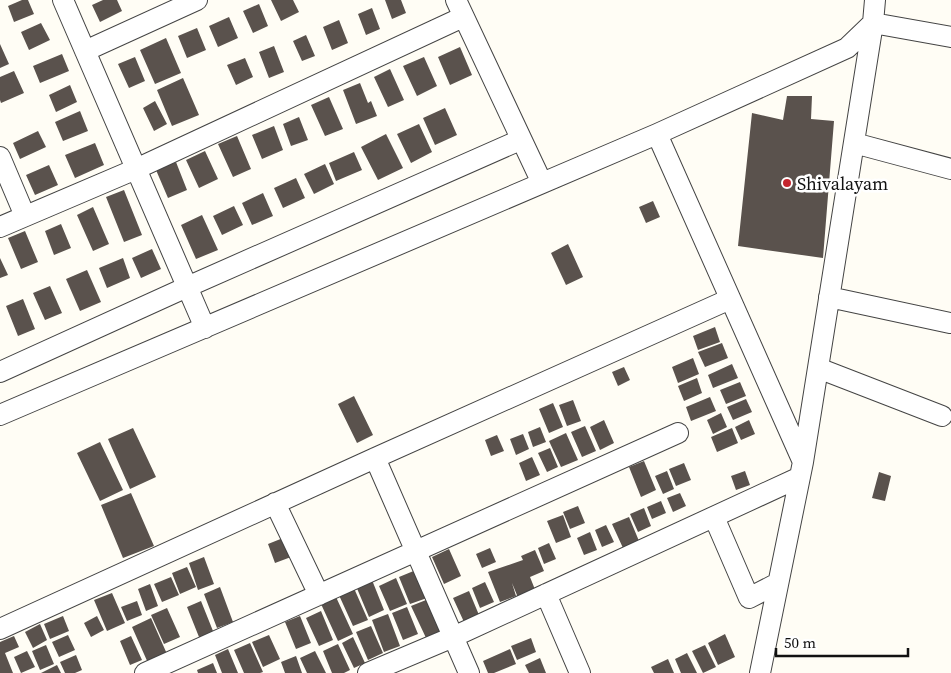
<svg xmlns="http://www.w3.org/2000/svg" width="951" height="673" viewBox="0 0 951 673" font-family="'Source Serif 4',serif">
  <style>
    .building { fill: #5a524d }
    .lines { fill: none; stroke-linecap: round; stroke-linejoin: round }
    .minor-casing { stroke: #444; stroke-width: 22 }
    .minor { stroke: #fff; stroke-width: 20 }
    .poi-dot { fill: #c4262e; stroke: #fff; stroke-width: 2 }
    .labels { text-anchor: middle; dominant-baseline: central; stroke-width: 5; stroke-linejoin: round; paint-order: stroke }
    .poi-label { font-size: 18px; fill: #111; stroke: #fff; text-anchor: start }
  </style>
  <rect width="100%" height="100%" fill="#fffdf5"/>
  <path class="building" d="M22 0H28L34 14 14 22 8 6Z
    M103 0H117L122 11 100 22 92 5Z
    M271 0H293L299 12 281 21Z
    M385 0H401L406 13 392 19Z
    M259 4 268 26 253 33 243 11Z
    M372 8 380 29 366 35 358 14Z
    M229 17 238 38 218 47 209 26Z
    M339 20 348 43 332 50 323 27Z
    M41 23 50 40 29 50 21 32Z
    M197 28 206 50 187 58 178 36Z
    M306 35 315 56 302 61 293 41Z
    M166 38 181 73 155 84 140 50Z
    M0 44 9 64 0 68Z
    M274 46 284 72 269 78 259 52Z
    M460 47 472 75 450 85 438 57Z
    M62 54 69 71 40 83 33 66Z
    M135 57 145 81 129 88 118 64Z
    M424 57 437 86 417 96 403 66Z
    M245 58 253 77 236 85 227 65Z
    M390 69 404 100 388 107 374 77Z
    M14 71 24 93 1 103 0 100V77Z
    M183 78 199 115 172 126 157 90Z
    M360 83 368 103 371 101 377 116 356 124 343 90Z
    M70 85 77 102 56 112 49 95Z
    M787 96H812L811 119 834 121 823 258 738 246 752 113 783 120Z
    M329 97 343 129 325 136 311 105Z
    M155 101 167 124 154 131 143 108Z
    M445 108 457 135 435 145 423 118Z
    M80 111 88 131 63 141 55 122Z
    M299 117 308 140 291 146 283 124Z
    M419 124 432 152 411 163 397 134Z
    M274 126 283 150 262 159 252 135Z
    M38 131 46 147 20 159 13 143Z
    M386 134 403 168 378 180 361 147Z
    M237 136 251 169 233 177 218 144Z
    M95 143 104 165 75 178 65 155Z
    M205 151 218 179 199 188 186 160Z
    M354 152 362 170 336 181 329 163Z
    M176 162 187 190 168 198 156 170Z
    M325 164 334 184 314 194 304 174Z
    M49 165 58 185 35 195 26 175Z
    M296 178 305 198 283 208 274 188Z
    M124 190 142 235 124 242 106 197Z
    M263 193 273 216 252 225 242 203Z
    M653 201 660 217 646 223 639 207Z
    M234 206 243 225 222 235 213 216Z
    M93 207 109 244 93 251 77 215Z
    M202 215 218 250 196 259 181 225Z
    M61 224 71 248 54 255 45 231Z
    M25 231 38 262 21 269 8 238Z
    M568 244 583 277 566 285 551 253Z
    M152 249 161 269 141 278 132 258Z
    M0 258 8 275 0 278Z
    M123 258 130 278 107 288 99 268Z
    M87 270 101 302 80 311 66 279Z
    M50 286 62 313 45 320 33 293Z
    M23 299 35 329 18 336 6 306Z
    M715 327 720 342 698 350 693 336Z
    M722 343 728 358 705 367 698 352Z
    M693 358 699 374 678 383 672 367Z
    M732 364 738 378 713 388 708 375Z
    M624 367 630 380 618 386 612 372Z
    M697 378 702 393 684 401 678 386Z
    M740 382 746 396 726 404 720 390Z
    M354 396 373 435 357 443 338 404Z
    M710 397 716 411 691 421 686 407Z
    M746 399 752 412 733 420 727 407Z
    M573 400 581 421 567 426 559 405Z
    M553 403 563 427 549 433 539 409Z
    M721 413 727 427 713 434 707 420Z
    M604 420 614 443 600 450 590 427Z
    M749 420 755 434 741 440 735 427Z
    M585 426 596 451 582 457 571 432Z
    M540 427 546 442 533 447 528 432Z
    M133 428 156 477 130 489 108 439Z
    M732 428 738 443 717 452 711 437Z
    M566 433 578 460 561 467 549 441Z
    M523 434 529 449 516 455 510 439Z
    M497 435 504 451 491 456 485 440Z
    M100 442 123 490 100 501 77 453Z
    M550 448 558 467 547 472 538 453Z
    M532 457 540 475 526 481 519 463Z
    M644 461 656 490 641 497 629 467Z
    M684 463 691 480 676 486 669 469Z
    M667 471 674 489 663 494 655 476Z
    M745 471 750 485 736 490 731 476Z
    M879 472 891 476 885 501 872 498Z
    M131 493 154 546 123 558 101 505Z
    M680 493 686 506 673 512 667 498Z
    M661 501 666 513 652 519 647 507Z
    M578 506 585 523 570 529 563 512Z
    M644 508 651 526 638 532 630 514Z
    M563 515 571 537 556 543 547 521Z
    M629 517 639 541 623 548 612 524Z
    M606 525 614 542 602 547 595 530Z
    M590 532 597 550 584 555 577 538Z
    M283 538 291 557 275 563 268 544Z
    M549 543 556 559 544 564 538 548Z
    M490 548 496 562 482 568 476 554Z
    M449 549 461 576 444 584 432 557Z
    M535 550 544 571 530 577 536 592 519 600 512 583 516 596 500 602 488 572 523 560 521 556Z
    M204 557 214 584 198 590 189 563Z
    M187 567 196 587 180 594 172 573Z
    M416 570 427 598 410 604 399 577Z
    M171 577 179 595 162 602 154 584Z
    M396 578 407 604 390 611 379 586Z
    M372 580 384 610 369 617 356 586Z
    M485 582 494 602 480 608 472 588Z
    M150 584 158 606 146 611 138 589Z
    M353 586 368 620 353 626 338 593Z
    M220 587 233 622 217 628 204 594Z
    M469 591 479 615 464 622 453 598Z
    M112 593 125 623 107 631 94 600Z
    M336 597 353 634 338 641 321 604Z
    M431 598 446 632 427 640 411 606Z
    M137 601 142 615 127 621 121 607Z
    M201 601 215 636 201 642 187 607Z
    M407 607 418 634 403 640 392 613Z
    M167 608 180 637 164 644 151 615Z
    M321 611 333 640 319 646 306 618Z
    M388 614 400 646 384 652 372 620Z
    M63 616 69 631 50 639 44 624Z
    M97 616 104 630 91 637 84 623Z
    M300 616 311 643 296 649 285 622Z
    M151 618 167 654 148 663 132 627Z
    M40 624 47 640 33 648 25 632Z
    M371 626 383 653 368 660 356 632Z
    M725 634 735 657 718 665 708 643Z
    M68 635 75 650 59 657 52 642Z
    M269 635 280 659 263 667 252 642Z
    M14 636 19 647 5 653 13 673H0V642Z
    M131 636 142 660 130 665 120 641Z
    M353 637 365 663 354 668 342 643Z
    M531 638 536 652 517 660 511 646Z
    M250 643 263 672 260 673H244L234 650Z
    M338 644 350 670 344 673H332L323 651Z
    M46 645 54 664 40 670 32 651Z
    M705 645 716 667 703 673 692 651Z
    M228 649 238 673H222L215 655Z
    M510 649 516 664 494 673H488L483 661Z
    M27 651 35 667 21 673 14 657Z
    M315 651 326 673H307L300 658Z
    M687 653 697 673H681L675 659Z
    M76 655 82 670 75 673H65L60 662Z
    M296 656 302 673H285L281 662Z
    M540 658 546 673H529L525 665Z
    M668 659 674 673H654L651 667Z
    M213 663 217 673H198L197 670Z
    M57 665 61 673H41Z"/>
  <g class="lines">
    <defs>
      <path id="minor" d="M63 0 205 328
        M456 0 542 183
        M85 51 197 0
        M657 134 803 462
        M854 143 951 169
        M0 157 25 216
        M0 227 136 169 463 17
        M829 297 950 323
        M818 368 942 416
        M0 372 187 287 520 140
        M0 415 657 134 847 48 873 23 875 0
        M375 458 469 673
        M275 503 319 595
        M714 517 749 598 778 583
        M546 594 580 673
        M0 629 375 458 730 299
        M145 673 678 433
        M368 673 453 637 800 477
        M760 673 803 462 873 23 951 37"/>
    </defs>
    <use href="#minor" class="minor-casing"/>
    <use href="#minor" class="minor"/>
  </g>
  <circle class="poi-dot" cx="787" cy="183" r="5"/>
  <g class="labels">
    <g class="poi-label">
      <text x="797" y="183">Shivalayam</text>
    </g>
  </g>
  <path d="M776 648v8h132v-8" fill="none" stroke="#111111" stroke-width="2.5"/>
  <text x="784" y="648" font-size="15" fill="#111111" stroke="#ffffff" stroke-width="4" paint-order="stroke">50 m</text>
</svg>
